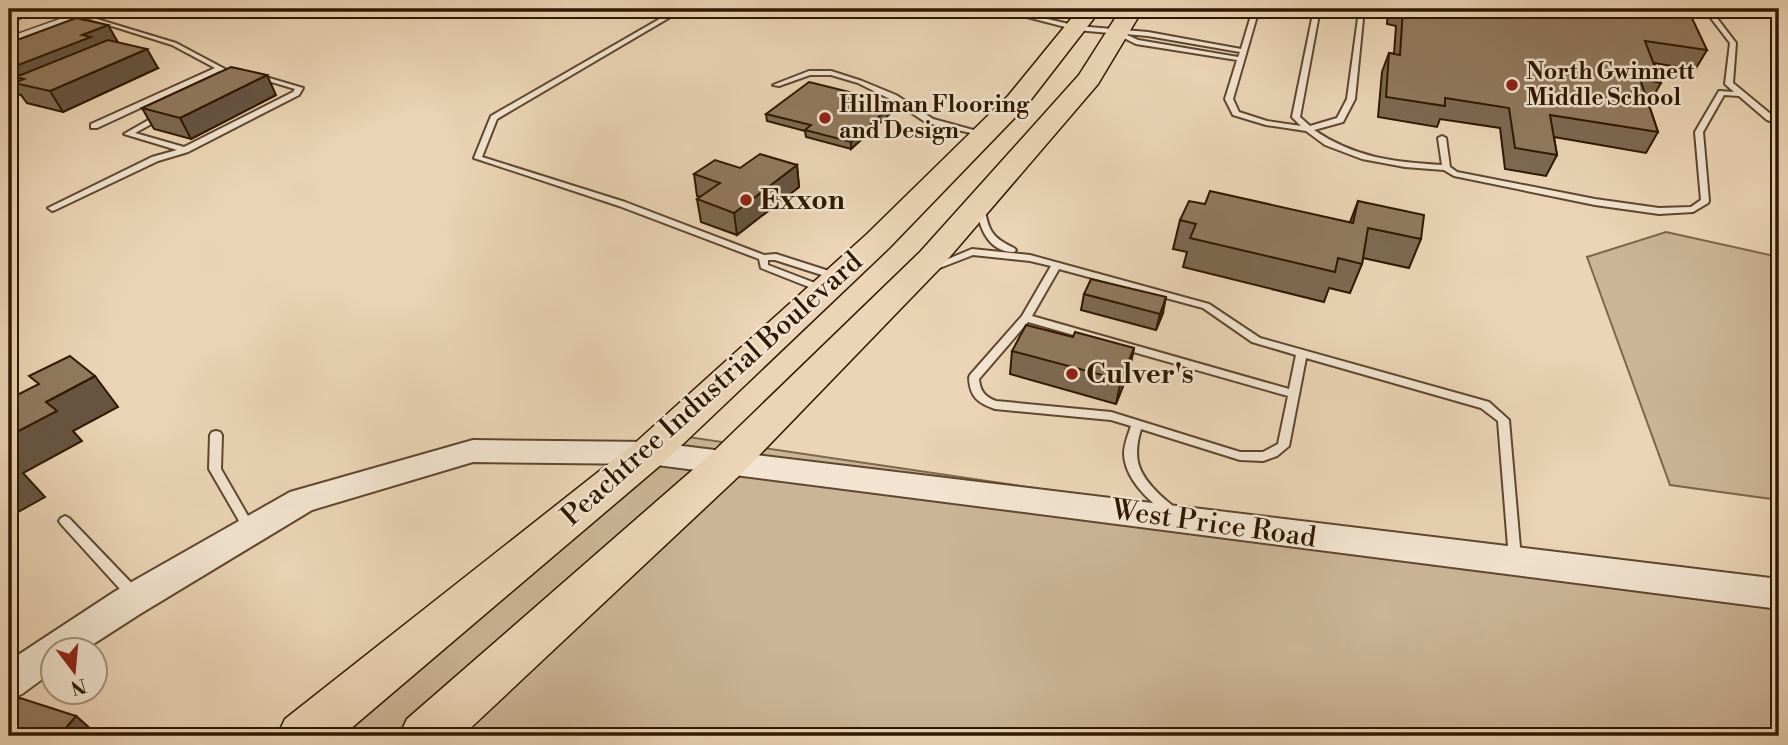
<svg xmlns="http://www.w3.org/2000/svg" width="1788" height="745" viewBox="0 0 1788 745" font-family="'Libre Bodoni',serif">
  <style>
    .green { fill: #cbb597; stroke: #7d664c; stroke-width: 2 }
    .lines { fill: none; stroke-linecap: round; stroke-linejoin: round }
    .service-casing { stroke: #5e472e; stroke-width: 4 }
    .minor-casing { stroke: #5e472e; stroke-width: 3 }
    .tertiary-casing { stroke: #5e472e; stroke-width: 4 }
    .trunk-casing { stroke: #2f1800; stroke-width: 3 }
    .service { fill: #f2e4d0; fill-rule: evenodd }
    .minor { fill: #f2e4d0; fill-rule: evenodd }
    .tertiary { fill: #f2e4d0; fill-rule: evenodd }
    .trunk { fill: #ebd5b6; fill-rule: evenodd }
    .wall { fill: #7d6952; stroke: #2f1800; stroke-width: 2 }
    .shaded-wall { fill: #665542; stroke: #2f1800; stroke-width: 2 }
    .building { fill: #917a5f; stroke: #2f1800; stroke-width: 2 }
    .poi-dot { fill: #8f2418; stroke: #f2e4d0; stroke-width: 2.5 }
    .labels { text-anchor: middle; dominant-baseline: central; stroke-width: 5; stroke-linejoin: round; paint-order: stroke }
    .far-poi-label { font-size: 23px; font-weight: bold; fill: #2f1800; stroke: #f2e4d0; text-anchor: start }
    .poi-label { font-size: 28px; font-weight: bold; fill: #2f1800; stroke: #f2e4d0; text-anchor: start }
    .street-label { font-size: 28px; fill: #2f1800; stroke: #f2e4d0 }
  </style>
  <rect width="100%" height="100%" fill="#ebd5b6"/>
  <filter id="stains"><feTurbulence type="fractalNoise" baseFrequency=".00286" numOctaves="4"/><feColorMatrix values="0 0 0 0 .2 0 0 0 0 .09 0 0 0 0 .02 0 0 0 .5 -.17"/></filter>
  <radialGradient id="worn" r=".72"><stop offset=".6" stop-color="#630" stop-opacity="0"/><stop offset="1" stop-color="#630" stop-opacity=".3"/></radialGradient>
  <path class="green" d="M1666 232 1779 257V500L1670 485 1587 257Z
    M661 433 1572 567 1779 582V736H297L630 461Z"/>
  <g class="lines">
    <defs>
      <path id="service" d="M35 9H43L9 22V18Z
        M253 9H261L255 12H251L250 11Z
        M677 9H684L497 119 482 157 625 202 764 255 776 254 829 271 836 284 834 286 814 289 761 268 759 259 619 206 474 158 491 116ZM768 260H775L822 275 825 282 815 283 768 265Z
        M996 9H1006L1077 26 1148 32 1241 49 1253 9H1259L1233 99 1239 112 1267 121 1301 126 1292 117 1314 9H1320L1300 117 1310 126 1337 118 1347 99 1359 11 1356 9H1364L1355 99 1343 122 1314 130C1355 158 1394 162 1442 165L1438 138 1442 136 1446 138 1450 167 1457 172 1595 199 1659 208 1691 207 1701 200 1695 132 1719 91 1734 92 1725 84 1730 43 1704 9H1710L1736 43 1733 83 1773 116 1779 119V124L1767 120 1739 96 1724 95 1703 132 1709 201 1708 203 1693 212 1659 214 1595 205 1454 176 1444 170 1405 167 1362 159 1325 145 1306 131 1266 125 1233 115 1225 99 1237 60 1136 44 1120 36V34L1077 30ZM1125 34 1148 36 1240 52 1238 57 1138 40Z
        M80 14 176 43 238 76 233 77 220 71 97 128H91V124L215 68 172 45 80 16Z
        M809 71H831L862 81 896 95 933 119 988 134 984 136 927 123 890 99 858 83 831 75H810L779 86 773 85Z
        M255 75H259L303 88 299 95 188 152 158 161 55 210 52 211 48 208 152 157 177 150 124 134 159 114 166 116 135 133 184 147 293 92 295 89 255 77Z
        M980 202 984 205C988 230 991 237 1014 248L1016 250 1014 252C988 252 979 227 976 205Z
        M972 249 1030 255 1209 304 1260 338 1489 402 1509 420 1521 559 1520 563 1515 564 1510 563 1509 559 1498 421 1481 408 1306 358 1289 446 1277 456 1263 461 1240 460 1141 429C1132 459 1138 474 1160 495 1166 501 1173 505 1177 511L1175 514 1171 516 1167 514C1149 501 1125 479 1124 454 1124 445 1128 435 1131 426L1111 420 995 409C978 403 970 397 969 378L970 375 1022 316 1051 266 1030 261 973 255 937 269 934 270 929 267ZM1059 269 1203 308 1252 342 1296 355 1289 389 1032 316ZM1028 322 1288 396 1278 444 1263 452H1240L1111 412 996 401C985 397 980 391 979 379Z
        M216 431 220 432 222 435 221 469 256 530 254 533 250 535 246 533 209 469 210 435 212 432Z
        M65 516 69 518 139 591 141 595 139 599 134 601 129 599 61 524 59 521 61 518Z"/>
      <path id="minor" d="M88 9H105L9 45V37Z"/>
      <path id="tertiary" d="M473 440 649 442 1779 579V609L649 464 473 462 312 510 140 614 84 650H52V672L22 694 9 699V661L114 592 290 492Z"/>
      <path id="trunk" d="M1079 9H1101L1026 106 889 248 663 463 342 736H277L285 719 635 443 867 234 1008 96Z
        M1121 9H1143L1098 84 942 266 740 475 462 736H399L407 719 712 453 920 252 1079 75Z"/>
    </defs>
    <use href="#service" class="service-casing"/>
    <use href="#minor" class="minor-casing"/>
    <use href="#tertiary" class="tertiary-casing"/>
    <use href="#trunk" class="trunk-casing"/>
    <use href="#service" class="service"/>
    <use href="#minor" class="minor"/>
    <use href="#tertiary" class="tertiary"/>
    <use href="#trunk" class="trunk"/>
  </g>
  <path class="wall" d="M702 9H751L740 16Z
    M1388 9H1651L1707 50 1695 70 1654 63 1661 83 1650 102H1648L1658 132 1646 153 1554 137 1557 155 1546 176 1505 169 1500 128 1440 119 1437 127 1378 117 1382 72 1389 53 1394 54 1396 26 1387 24Z
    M9 43H118L158 68 63 112 27 103 21 95 9 92Z
    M276 95 191 139 154 129 142 108Z
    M894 110 851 149 806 137 805 131 767 121 766 114Z
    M797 165 799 187 737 235 701 222 697 199 701 197 697 196 694 174 740 168Z
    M1358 201 1421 239 1409 268 1363 258 1362 264 1350 293 1329 288 1324 302 1183 267 1187 252 1173 249 1180 220 1350 222Z
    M1084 294 1163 313 1156 330 1081 310Z
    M1073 337 1134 348 1129 371 1116 404 1010 374 1012 351Z
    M9 709 76 716 93 731 89 736H9Z"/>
  <path class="shaded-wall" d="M739 9H751L740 16Z
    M108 25 119 44 24 79 21 78 13 67 82 35Z
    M147 49 158 68 63 112 50 91Z
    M13 67 21 78 12 75Z
    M267 75 276 95 191 139 180 118Z
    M894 103V110L851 149V142Z
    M797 165 799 187 737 235 734 213Z
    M1166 297 1163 313 1156 330 1160 314Z
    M1134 348 1129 371 1116 404 1121 380Z
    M95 376 118 407 73 431 82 441 23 473 45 497 9 517V436L46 402Z
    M76 716 93 731 89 736H59Z"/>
  <path class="building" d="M1403 9H1651L1690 14 1707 50 1645 41 1661 83 1640 79 1658 132 1550 115 1557 155 1515 148 1509 108 1445 98V106L1386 97 1389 53 1400 55Z
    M76 18 108 25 82 35 91 37 13 67 12 75H21L108 40 147 49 50 91 14 83 24 79 9 75V43Z
    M231 67 267 75 180 118 142 108Z
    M809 82 894 103 851 142 805 130 811 125 766 114Z
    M760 154 797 165 734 213 697 199 720 183 694 174 715 160 740 168Z
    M1210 191 1353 223 1358 201 1424 215 1421 239 1368 228 1362 264 1338 258 1335 272 1190 238 1196 224 1180 220 1189 201 1205 204Z
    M1091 279 1166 297 1160 314 1084 294Z
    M1026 325 1073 337 1075 332 1134 348 1121 380 1012 351Z
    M70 356 95 376 46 402 57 411 9 436V399L39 384 29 376Z
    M9 458 17 466 9 471Z
    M20 698 76 716 59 736H22L9 732V709Z"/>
  <g class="poi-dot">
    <circle cx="1512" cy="85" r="7"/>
    <circle cx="825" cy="118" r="7"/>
    <circle cx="746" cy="200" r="7"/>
    <circle cx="1072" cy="374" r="7"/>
  </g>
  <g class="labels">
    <g class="far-poi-label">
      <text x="1526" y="72">North Gwinnett<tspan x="1526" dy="26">Middle School</tspan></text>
      <text x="839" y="105">Hillman Flooring<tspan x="839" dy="26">and Design</tspan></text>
    </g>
    <g class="poi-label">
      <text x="760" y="200">Exxon</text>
      <text x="1086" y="374">Culver's</text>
    </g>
    <g class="street-label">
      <text transform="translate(712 389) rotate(-42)">Peachtree Industrial Boulevard</text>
      <text transform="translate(1214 524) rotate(8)">West Price Road</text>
    </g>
  </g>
  <rect width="1788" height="745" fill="none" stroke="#ebd5b6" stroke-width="35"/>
  <rect x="10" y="10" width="1767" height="724" fill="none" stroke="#2f1800" stroke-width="3.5"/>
  <rect x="18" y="18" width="1753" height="710" fill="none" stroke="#2f1800" stroke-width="2"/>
  <g transform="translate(74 671) rotate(164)"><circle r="33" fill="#f2e4d0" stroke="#a4927d" stroke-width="2"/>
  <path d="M0-5L12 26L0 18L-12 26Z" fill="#8f2418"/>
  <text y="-10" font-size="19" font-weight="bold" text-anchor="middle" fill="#2f1800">N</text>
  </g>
  <rect width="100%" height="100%" filter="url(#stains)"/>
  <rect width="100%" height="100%" fill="url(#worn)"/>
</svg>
